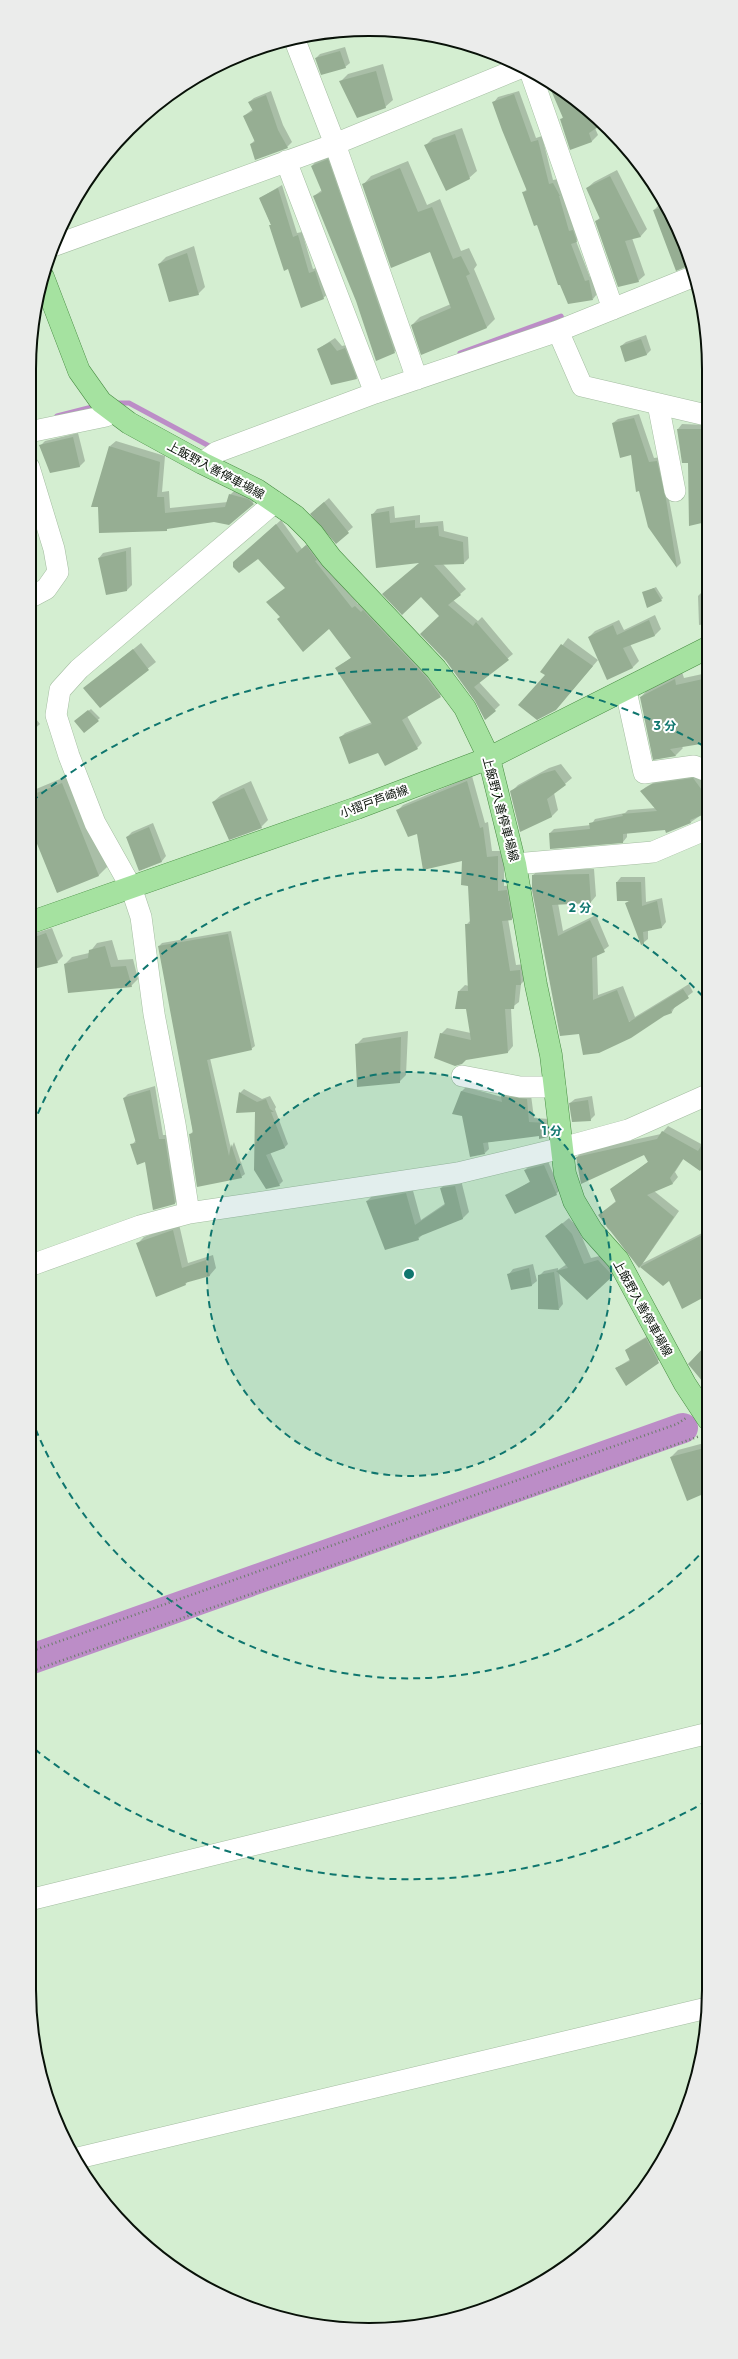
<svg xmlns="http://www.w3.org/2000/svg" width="738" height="2359" viewBox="0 0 738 2359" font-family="Montserrat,'Noto Sans JP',sans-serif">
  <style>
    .shadow { fill: #0003 }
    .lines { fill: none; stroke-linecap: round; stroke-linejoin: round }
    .stream { stroke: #bc8dc7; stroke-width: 5 }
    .river { stroke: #bc8dc7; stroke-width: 30 }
    .building { fill: #96ae93 }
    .minor-casing { stroke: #a4bda1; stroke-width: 22 }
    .major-casing { stroke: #478c42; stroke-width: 23 }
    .path { stroke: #6b7c6a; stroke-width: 2.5; stroke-dasharray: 1 3; stroke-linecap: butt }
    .minor { stroke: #fff; stroke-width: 21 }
    .major { stroke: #a5e2a0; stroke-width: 22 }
    .ring { fill: none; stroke: #0f766e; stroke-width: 2; stroke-dasharray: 7 5 }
    .labels { text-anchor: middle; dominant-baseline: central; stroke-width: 4; stroke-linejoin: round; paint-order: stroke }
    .street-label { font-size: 12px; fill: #081108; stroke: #fff }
    .rim { fill: none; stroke: #081108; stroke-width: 2 }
    .centre { fill: #0f766e; stroke: #fff; stroke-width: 2 }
    .ring-label { font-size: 12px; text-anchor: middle; font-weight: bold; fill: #0f766e; stroke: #fff; stroke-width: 4; stroke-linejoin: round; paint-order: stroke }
  </style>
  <rect width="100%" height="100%" fill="#d4eed1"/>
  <path class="shadow" d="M345 47 350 63 345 67 316 58 320 54Z
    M383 64 393 100 385 107 341 81 348 74Z
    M271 91 283 125 292 142 287 147 256 159 251 144 255 140 244 116 253 109 249 102 254 98Z
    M519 91 536 138 542 136 553 180 558 179 581 236 576 241 590 277 593 276 597 294 593 299 538 224 524 192 527 189 494 102 498 97Z
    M564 116 595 128 598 135 592 141 571 149 561 120Z
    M462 128 477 171 469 178 426 145 433 138Z
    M332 155 399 347 395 352 357 301 314 196 322 190 312 166 316 161Z
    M408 161 427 205 440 199 461 251 469 248 477 265 474 269 495 319 487 327 422 354 412 325 420 317 451 304 430 251 363 185 371 176Z
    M635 161 645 176 641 177Z
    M617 170 647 229 641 236 632 238 645 275 638 281 596 221 601 217 587 188 594 182Z
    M282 185 297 233 302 232 313 269 319 267 328 294 323 298 289 268 260 198Z
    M660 204H664L674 219 688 265 676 269 654 210Z
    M194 246 205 287 198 294 159 264 166 257Z
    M646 335 651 350 646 355 621 346 626 342Z
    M335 338 342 346 350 344 361 373 356 378 318 349Z
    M639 414 654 458 661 457 681 563 677 567 649 527 632 454 613 423 618 419Z
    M682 424 706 425V521L690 525 689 462H683L678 429Z
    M78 433 85 461 80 466 51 472 40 446 45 441Z
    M116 441 165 456 162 492 169 491 170 508 228 502 230 495 236 489 259 497 229 524 214 521 169 527 110 446Z
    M329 498 353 527 336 542 316 509Z
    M394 506 395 518 420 515V523L443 521 444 531 468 537 469 558 464 563 443 564 466 589 453 600 478 621 482 617 513 654 479 682 500 705 485 719 440 615 421 562 372 515 377 509Z
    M281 520 302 549 311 541 320 556 358 604 361 601 446 692 407 716 422 743 417 748 379 751 340 738 345 733 372 722 337 668 352 657 329 628 281 616 286 588 258 557H240Z
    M131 547 132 585 127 590 99 558 103 553Z
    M656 587 663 598 661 600 643 593Z
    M703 591H707V624L699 625 698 596Z
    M655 615 661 629 655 635 630 644 639 661 632 668 589 637 595 631 619 620 624 630Z
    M568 638 598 660 561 703 547 675 542 672Z
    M141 643 156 662 100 707 85 688Z
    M29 651 32 656 29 659Z
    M682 672 684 678 707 673V754L704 742 681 746 683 748 675 756 654 758 641 697 648 689Z
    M91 709 100 718 84 732 78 719Z
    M29 710 40 724 29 734Z
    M561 764 572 778 554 793 558 810 551 817 511 792 518 785 549 768Z
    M72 774 108 866 99 875 57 892 29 821V792Z
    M697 774 707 789V811L691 822 665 829 627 833V837L623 842 550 833 554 829 591 825 595 819 625 813 628 810 656 808 641 791 646 787 658 780Z
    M472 776 485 823 488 822 492 851H504V886L512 885 517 913 512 919H508L516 965 525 964 527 978 521 984 519 1002 511 1008 513 1046 508 1052 441 1034 447 1028 471 1033 467 1008 459 991 465 985 469 986 466 925 471 920 469 885 463 860 417 833 397 811 403 805Z
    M251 781 268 820 261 827 213 802 221 795Z
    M153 823 166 856 162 861 140 870 127 837 132 832Z
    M594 869 596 896 591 902 558 903 563 931 596 915 609 946 597 955 598 995 623 986 635 1017 689 984 693 992 676 1005 672 1012 580 1033 533 875 539 870Z
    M621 877H645L646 902 662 898 666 922 662 927 648 930V939L643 943 626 903 630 900H618L617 882Z
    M52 928 63 956 57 962 29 969V935Z
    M231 931 255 1046 251 1049 210 1058 231 1149 234 1142 245 1174 241 1177 190 1135 193 1131 159 946 162 943Z
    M112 940 118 960 133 959 138 979 131 986 65 964 72 957 89 953 97 943Z
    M408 1031 406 1075 399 1082 356 1045 363 1038Z
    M155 1086 163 1135H170L180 1199 175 1203 154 1209 146 1161 132 1145 136 1140 124 1098 128 1094Z
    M466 1087 502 1097 506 1092 531 1095 534 1118 550 1119 552 1131 548 1136 540 1135 488 1142 489 1149 485 1153 463 1115 462 1091Z
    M244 1089 262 1099 270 1096 276 1107 275 1109 288 1144 284 1148 270 1152 283 1181 279 1185 266 1188 256 1111 240 1093Z
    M592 1096 595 1115 590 1120 570 1103 575 1099Z
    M668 1126 703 1145 707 1139 708 1162 700 1170 684 1158 675 1172 678 1177 673 1183 654 1191 679 1211 643 1263 708 1230V1297L706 1295 670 1279 663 1285 640 1266 617 1236 608 1229 599 1215 616 1201 611 1190 649 1161 644 1153 577 1157 582 1151 661 1134Z
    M548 1161 560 1190 556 1194 507 1196 531 1181 525 1170 529 1166Z
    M461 1180 469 1212 463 1218 423 1234 418 1239 367 1201 373 1195 412 1187 421 1220 446 1203 441 1188 447 1182Z
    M569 1218 578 1228 591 1258 604 1255 618 1270 612 1276 559 1272 563 1304 559 1309 539 1276 544 1271 558 1268V1270L567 1264 547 1236Z
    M179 1224 188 1263 213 1255 216 1268 210 1275 188 1281 185 1285 138 1243 144 1237Z
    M533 1264 537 1281 532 1285 511 1288 509 1274 513 1269Z
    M651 1334 663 1357 627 1384 616 1368 631 1359 626 1350 631 1346Z
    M708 1442V1491L688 1499 671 1457 678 1450Z"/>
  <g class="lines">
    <path class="stream" d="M460 353 561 316 564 324
      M114 403H129L211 447 215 446
      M57 416 96 406"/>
    <path class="river" d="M29 1660 683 1428"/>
  </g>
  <path class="building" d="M340 51 346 68 321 75 315 58Z
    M376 71 386 108 357 118 339 81Z
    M547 81 601 125 589 133 592 142 570 150 560 119 563 118Z
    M514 94 531 142 538 140 549 184 553 183 560 196H559L569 231 573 230 577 242 571 244 585 281 589 280 593 300 568 304 560 285H558L537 225 534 226 522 192 527 191 502 130 492 102Z
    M266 95 278 130 288 148 255 160 250 144 255 142 243 116 253 111 248 102Z
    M455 134 470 179 446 191 424 145Z
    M328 159 395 353 376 361 356 301 313 196 322 192 311 166Z
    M400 168 418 212 432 207 453 259 461 256 470 274 466 276 487 328 421 355 411 325 451 308 430 252 391 268 362 184Z
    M610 176 641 237 625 241 639 282 618 287 595 221 600 219 586 188Z
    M278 188 293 237 298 235 309 273 315 271 324 299 301 308 288 269 284 271 269 225H271L259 198Z
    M666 207 674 219 688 266 676 271 653 210Z
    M187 253 199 295 169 302 158 264Z
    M641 339 647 355 625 362 620 346Z
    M330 342 337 351 345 348 357 379 331 385 317 349Z
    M634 418 649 462 657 461 666 499 677 568 648 527 639 491 636 492 631 455 620 458 612 423Z
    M677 429H702L701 464H706V484H702L706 502V522L689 526 688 463H682Z
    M73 437 80 467 50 473 39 445Z
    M109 446 160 462 157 497H164L165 513 225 507 229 494 248 499 254 504 229 525 214 522 167 529V531L99 533 98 507H91Z
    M324 502 349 533 336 544 310 514Z
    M389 511 390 523 415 520V528L438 526 439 536 463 542 464 564 434 565 461 595 448 605 473 626 476 622 509 660 474 687 496 711 485 720 475 701 446 661 420 634 439 616 421 597 402 615 382 594 419 563 376 568 371 514Z
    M276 524 297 553 306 545 317 560 315 561 352 608 355 606 361 612 363 610 426 677 441 697 402 720 418 749 385 766 378 753 349 764 339 737 372 724 335 668 351 658 329 629 303 652 277 619 280 617 266 602 285 588 258 559 239 573 233 567V562Z
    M126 551 127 591 106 595 98 558Z
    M654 588 662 601 647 608 642 592Z
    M649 620 655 636 623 648 633 668 607 680 588 637 613 625 617 635Z
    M561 644 593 666 556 710 537 720 518 705 545 675 540 672Z
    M133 649 149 670 100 708 83 688Z
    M675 679 676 685 703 679 707 694V743L670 749 676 756 653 760 640 697Z
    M88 710 99 721 84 733 74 721Z
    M555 770 566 785 547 799 552 817 520 832 510 791 541 774Z
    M693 778 707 797V813L690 820 691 823 666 833 665 830 623 834V843L550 849 549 833 590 829 589 823 623 816 622 814 657 811 640 791 652 784Z
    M467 781 480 828 483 827 487 857 498 856V891L507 890 512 920 502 921 510 971 520 970 521 985H516L514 1009H505L508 1053 466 1060 462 1064 455 1066 434 1058 440 1033 471 1040 466 1009H455L458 991H468L465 924H470L468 886 461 885 462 861 423 870 417 834 408 837 396 810Z
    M62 783 99 876 57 893 29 824V796Z
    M244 788 262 828 229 840 212 802Z
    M149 827 162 862 139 871 126 837Z
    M589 874 591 903 552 905 558 936 590 920 605 952 592 958 593 1000 617 990 629 1022 683 989 689 998 671 1010 672 1013 664 1016 631 1038 599 1053 583 1055 579 1034 560 1036 532 890V875Z
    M616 882H641L642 906 657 901 662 928 643 932 644 944 641 945 625 903 630 901H617Z
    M46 933 58 963 29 970V939Z
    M228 934 252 1050 207 1060 229 1156 231 1144 242 1178 197 1187 189 1134 193 1133 158 946Z
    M105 946 111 967 126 966 132 987 68 993 64 964 88 958 89 950Z
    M401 1037 400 1083 357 1087 355 1044Z
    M150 1090 159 1139H165L175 1204 153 1210 145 1162 137 1165 130 1144 136 1143 123 1098Z
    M461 1091 502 1102 501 1096 527 1099 529 1122 546 1123 548 1137 539 1139V1136L483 1143 485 1154 470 1157 462 1116 452 1114Z
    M239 1092 257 1102 266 1099 270 1109 274 1112H271L285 1148 266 1155 280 1186 266 1189 254 1170 255 1112 236 1113Z
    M588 1100 591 1121 572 1122 569 1103Z
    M662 1131 698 1151 707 1136 708 1161 700 1171 683 1159 670 1178 673 1184 647 1195 674 1217 640 1267 708 1232V1295L682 1309 669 1281 663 1286 640 1267 639 1268 598 1215 616 1202 610 1189 648 1162 644 1155 581 1184 576 1157 657 1139Z
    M544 1165 557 1195 515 1214 505 1195 530 1182 524 1170Z
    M455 1186 463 1219 418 1237 419 1240 385 1250 366 1201 406 1193 415 1225 445 1205 440 1188Z
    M562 1223 572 1234 584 1264 598 1260 613 1276 587 1300 556 1271 568 1268 545 1236Z
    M173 1230 182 1268 206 1260 210 1276 185 1283 186 1285 156 1297 136 1243Z
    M529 1268 532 1286 511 1290 507 1274Z
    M554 1272 559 1310 538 1309V1275Z
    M646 1338 659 1363 626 1386 615 1368 630 1361 625 1350Z
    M708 1343V1388L688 1364Z
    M708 1447V1492L687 1501 670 1457Z"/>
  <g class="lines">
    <defs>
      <path id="minor" d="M294 38 335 144 417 379
        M530 71 613 309
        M286 161 375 393
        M53 246 335 144 520 68
        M558 331 582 386 706 415
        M658 404 675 491
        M29 432 106 416 111 410
        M202 463 217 452 375 393 558 331 692 277
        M29 467 54 549 58 572 46 589 29 598
        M626 691 644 773 694 766 707 771
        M515 864 653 852 707 829
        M462 1076 520 1087H555
        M189 1213 175 1124 154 1014 141 917 131 887 95 823 69 756 56 715 60 690 79 669 275 502
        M29 1266 140 1226 189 1213 458 1173 562 1148 628 1130 707 1095
        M29 1900 709 1733
        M78 2158 707 2008"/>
      <path id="major" d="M43 277 79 371 101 402 129 423 202 463 257 490 295 516 313 534 331 558 436 669 465 708 489 758 515 864 536 985 551 1055 565 1174 574 1201 592 1231 618 1260 685 1384 708 1419
        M29 923 357 808 489 758 707 648"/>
    </defs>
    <use href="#minor" class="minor-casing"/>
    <use href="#major" class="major-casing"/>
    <path class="path" d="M29 1652 677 1424 686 1418
      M29 1672 700 1436"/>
    <use href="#minor" class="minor"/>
    <use href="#major" class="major"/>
  </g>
  <circle cx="409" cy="1274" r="202" fill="#0f766e" fill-opacity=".12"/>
  <g class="ring">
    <circle cx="409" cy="1274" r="202"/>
    <path d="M707 1547A404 404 0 0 1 29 1412M29 1136A404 404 0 0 1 707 1001"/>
    <path d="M707 1801A605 605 0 0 1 32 1747M32 801A605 605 0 0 1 702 745"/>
  </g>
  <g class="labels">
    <g class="street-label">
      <text transform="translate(216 470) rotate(28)">上飯野入善停車場線</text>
      <text transform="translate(374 801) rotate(-20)">小摺戸芦崎線</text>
      <text transform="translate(501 809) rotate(75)">上飯野入善停車場線</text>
      <text transform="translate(643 1308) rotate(61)">上飯野入善停車場線</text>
    </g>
  </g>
  <path d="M0 0H738V2359H0ZM369 36H369A333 333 0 0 1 702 369V1990A333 333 0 0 1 369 2323H369A333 333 0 0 1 36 1990V369A333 333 0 0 1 369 36Z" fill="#ebeceb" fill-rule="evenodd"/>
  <path class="rim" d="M369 36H369A333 333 0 0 1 702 369V1990A333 333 0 0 1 369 2323H369A333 333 0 0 1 36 1990V369A333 333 0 0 1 369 36Z"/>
  <circle cx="409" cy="1274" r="6" class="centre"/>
  <g class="ring-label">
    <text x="665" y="730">3 分</text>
    <text x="580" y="912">2 分</text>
    <text x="552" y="1135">1 分</text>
  </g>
</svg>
